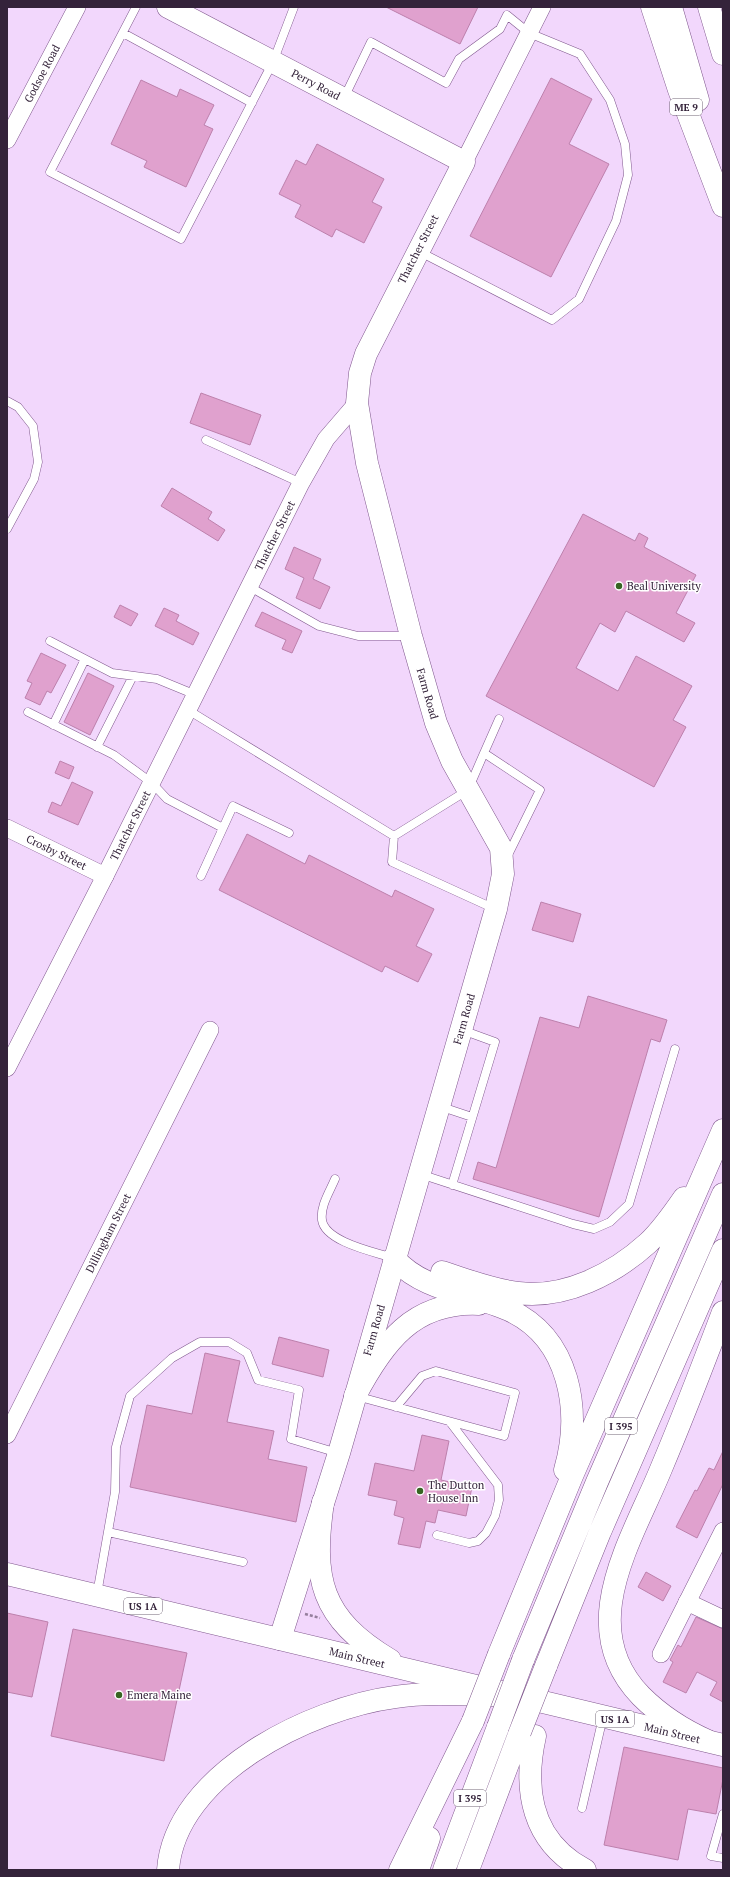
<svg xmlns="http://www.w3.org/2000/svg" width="730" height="1877" viewBox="0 0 730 1877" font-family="'PT Serif',serif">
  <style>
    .building { fill: #e0a1ce; stroke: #bd80ac }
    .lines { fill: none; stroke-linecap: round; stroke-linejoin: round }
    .lane-casing { stroke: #80588e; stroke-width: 9 }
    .street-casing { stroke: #80588e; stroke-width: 18 }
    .secondary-casing { stroke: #80588e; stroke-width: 23 }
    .primary-casing { stroke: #80588e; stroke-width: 23 }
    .highway-casing { stroke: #80588e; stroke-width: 23 }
    .path { stroke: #957f9d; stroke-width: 2.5; stroke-dasharray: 3 2; stroke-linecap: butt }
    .lane { stroke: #fff; stroke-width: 8 }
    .street { stroke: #fff; stroke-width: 17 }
    .secondary { stroke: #fff; stroke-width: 22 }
    .primary { stroke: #fff; stroke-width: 22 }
    .highway { stroke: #fff; stroke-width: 22 }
    .highway-bridge-casing { stroke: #80588e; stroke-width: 23; stroke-linecap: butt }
    .highway-bridge { stroke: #fff; stroke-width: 22 }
    .poi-dot { fill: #376422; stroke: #fff; stroke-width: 1.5 }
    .labels { text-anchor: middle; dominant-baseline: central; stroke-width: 3; stroke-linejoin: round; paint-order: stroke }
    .shield { fill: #fff; stroke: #716575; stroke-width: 1 }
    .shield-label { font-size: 10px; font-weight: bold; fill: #34233a }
    .street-label { font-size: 11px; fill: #34233a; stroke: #fff }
    .poi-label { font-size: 11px; fill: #34233a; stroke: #fff; text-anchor: start }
  </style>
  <rect width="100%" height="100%" fill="#f2d7fc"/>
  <path class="building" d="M386 7H478L460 44Z
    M551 78 592 99 569 144 609 164 551 277 470 236Z
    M141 80 177 97 180 89 214 105 204 125 213 129 186 187 144 167 147 161 111 144Z
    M317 144 384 179 372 202 382 207 364 243 336 229 332 237 295 217 301 205 279 194 296 160 306 165Z
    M201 393 261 415 250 445 190 423Z
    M172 488 212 512 208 519 225 530 218 541 161 506Z
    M583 514 635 541 639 533 648 538 644 547 696 575 676 613 695 623 684 642 626 611 615 632 600 623 576 668 618 691 636 656 692 686 673 720 686 727 654 787 486 696Z
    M294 547 321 559 313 579 330 587 320 609 296 598 304 578 285 569Z
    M120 605 138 614 131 626 114 617Z
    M164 608 179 615 176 621 199 633 193 645 155 626Z
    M262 612 302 631 292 653 282 649 286 640 255 626Z
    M41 653 66 665 51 693 47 691 40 705 25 698 32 683 27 681Z
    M88 673 114 686 90 735 64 722Z
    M60 761 74 767 69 779 55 773Z
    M72 782 93 792 78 825 48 812 52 802 61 806Z
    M247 834 305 864 309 855 392 897 395 890 434 909 416 946 432 954 418 982 385 966 382 972 219 890Z
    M541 902 581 914 573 942 532 930Z
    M588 996 667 1020 660 1042 651 1039 599 1217 473 1179 478 1162 496 1168 540 1017 579 1028Z
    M279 1337 329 1350 323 1377 272 1364Z
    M205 1353 240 1361 227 1422 274 1431 268 1459 307 1467 296 1522 130 1487 147 1405 192 1414Z
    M422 1435 449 1441 441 1480 472 1487 466 1516 438 1510 435 1523 426 1521 420 1548 398 1544 404 1518 394 1515 397 1501 368 1495 375 1463 414 1471Z
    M723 1451V1484L697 1538 676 1527 695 1490 697 1491 709 1468 714 1470Z
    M646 1572 671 1586 663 1601 638 1587Z
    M7 1613 48 1622 32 1697 7 1692Z
    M696 1617 723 1629V1702L710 1695 717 1682 697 1672 686 1693 663 1682 673 1662 670 1660 678 1645 681 1647Z
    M73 1629 187 1653 164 1761 51 1736Z
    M624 1747 723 1768V1779L716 1814 688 1809 678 1860 604 1845Z"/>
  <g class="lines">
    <defs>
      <path id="lane" d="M136 7 50 172 181 239 273 62 294 7
        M123 33 252 103
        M344 98 371 42 446 83 459 59 500 29 507 15 529 33 580 54 610 100 625 144 628 175 616 221 579 299 552 320 420 252
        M7 401 18 407 33 426 38 462 34 479 7 529
        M206 440 301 483
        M250 587 319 626 358 636H410
        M50 641 112 673 157 679 196 695
        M188 710 394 836 468 790 484 753 540 790 507 857
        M28 712 114 755 152 783 167 799 223 828 201 876
        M53 725 85 659
        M97 747 133 676
        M484 753 499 719
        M223 828 233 806 289 833
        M394 836 392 862 495 909
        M439 1106 472 1117
        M420 1174 573 1224 594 1229 610 1222 629 1204 675 1049
        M335 1179C330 1191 320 1206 322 1220 325 1242 375 1252 393 1258
        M452 1185 495 1042 462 1030
        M356 1396 504 1436 515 1393 436 1371 422 1376 396 1407
        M108 1532 243 1562
        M437 1535 469 1543 478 1541 486 1533 495 1516 499 1500 498 1485 450 1422
        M97 1594 115 1492 116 1447 130 1396 172 1358 200 1342H229L247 1353 258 1380 299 1390 291 1439 338 1453
        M582 1808 603 1717
        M723 1814 711 1856 723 1858"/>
      <g id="street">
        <path id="s1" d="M7 140 77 7"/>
        <path d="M464 162 542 7"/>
        <path id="s2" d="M7 828 105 876"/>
        <path id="s3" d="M7 1068 105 876 301 483 326 439 357 403"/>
        <path id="s4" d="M7 1435 210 1030"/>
        <path d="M687 1602 723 1619"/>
        <path d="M661 1654 723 1531"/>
      </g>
      <g id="secondary">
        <path id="s5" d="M168 7 464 162 366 354 360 373 357 403 367 463 411 636 436 723 452 761 501 848 503 874 496 909 339 1453 280 1639"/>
      </g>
      <g id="primary">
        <path d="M323 1502C312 1579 320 1618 390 1660"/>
        <path id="s6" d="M7 1574 723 1745"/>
      </g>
      <path id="highway" d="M652 7 679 90 723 206
        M671 7 698 100
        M709 7 723 54
        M394 1258C422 1291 471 1293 509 1310 570 1338 582 1411 565 1470
        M442 1272C467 1280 492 1290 518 1293 565 1299 614 1274 648 1243 662 1230 673 1214 684 1198
        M355 1396C383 1343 413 1301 479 1304
        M499 1654 572 1476 723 1130
        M523 1660 597 1482 723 1194
        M546 1666 600 1532 723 1250
        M535 1736C523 1790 532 1842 585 1870
        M708 1741C683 1730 660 1715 641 1696 574 1627 631 1542 661 1469 683 1417 703 1365 723 1312
        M168 1870C175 1774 311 1708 395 1697 436 1691 480 1696 522 1696
        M400 1870 473 1721
        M418 1870 429 1838
        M444 1870 498 1727
        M468 1870 520 1732"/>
    </defs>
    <use href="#lane" class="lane-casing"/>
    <use href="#street" class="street-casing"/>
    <use href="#secondary" class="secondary-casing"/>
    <use href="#primary" class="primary-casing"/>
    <use href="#highway" class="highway-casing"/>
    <path class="path" d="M305 1614 320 1618"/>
    <use href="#lane" class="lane"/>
    <use href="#street" class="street"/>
    <use href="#secondary" class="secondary"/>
    <use href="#primary" class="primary"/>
    <use href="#highway" class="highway"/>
    <defs>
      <path id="highway-bridge" d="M473 1721 499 1654
        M498 1727 523 1660
        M520 1732 546 1666"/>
    </defs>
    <use href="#highway-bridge" class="highway-bridge-casing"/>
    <use href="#highway-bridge" class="highway-bridge"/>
  </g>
  <g class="poi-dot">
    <circle cx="619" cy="586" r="4"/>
    <circle cx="420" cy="1491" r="4"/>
    <circle cx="119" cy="1695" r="4"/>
  </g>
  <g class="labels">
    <g class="shield">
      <rect x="670" y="99" width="32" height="16" rx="3"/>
      <rect x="605" y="1418" width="32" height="16" rx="3"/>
      <rect x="124" y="1598" width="38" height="16" rx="3"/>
      <rect x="596" y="1711" width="38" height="16" rx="3"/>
      <rect x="454" y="1790" width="32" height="16" rx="3"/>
    </g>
    <g class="shield-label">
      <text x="686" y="107">ME 9</text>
      <text x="621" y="1426">I 395</text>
      <text x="143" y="1606">US 1A</text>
      <text x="615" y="1719">US 1A</text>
      <text x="470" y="1798">I 395</text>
    </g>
    <g class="street-label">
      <text stroke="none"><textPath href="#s1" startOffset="75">Godsoe Road</textPath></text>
      <text stroke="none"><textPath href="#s5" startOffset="167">Perry Road</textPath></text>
      <text transform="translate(418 249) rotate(-63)">Thatcher Street</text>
      <text stroke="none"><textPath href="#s3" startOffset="596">Thatcher Street</textPath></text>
      <text stroke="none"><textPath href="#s5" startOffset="899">Farm Road</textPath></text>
      <text stroke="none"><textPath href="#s3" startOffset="272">Thatcher Street</textPath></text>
      <text stroke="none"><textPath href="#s2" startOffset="55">Crosby Street</textPath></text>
      <text transform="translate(464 1019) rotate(-74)">Farm Road</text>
      <text stroke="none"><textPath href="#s4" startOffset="226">Dillingham Street</textPath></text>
      <text transform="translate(374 1330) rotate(-74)">Farm Road</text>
      <text stroke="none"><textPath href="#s6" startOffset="360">Main Street</textPath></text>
      <text stroke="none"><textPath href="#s6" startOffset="684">Main Street</textPath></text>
    </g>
    <g class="poi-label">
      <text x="627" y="586">Beal University</text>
      <text x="428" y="1485">The Dutton<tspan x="428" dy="13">House Inn</tspan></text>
      <text x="127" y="1695">Emera Maine</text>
    </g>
  </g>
  <rect width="730" height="1877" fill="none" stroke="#34233a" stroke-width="16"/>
</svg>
